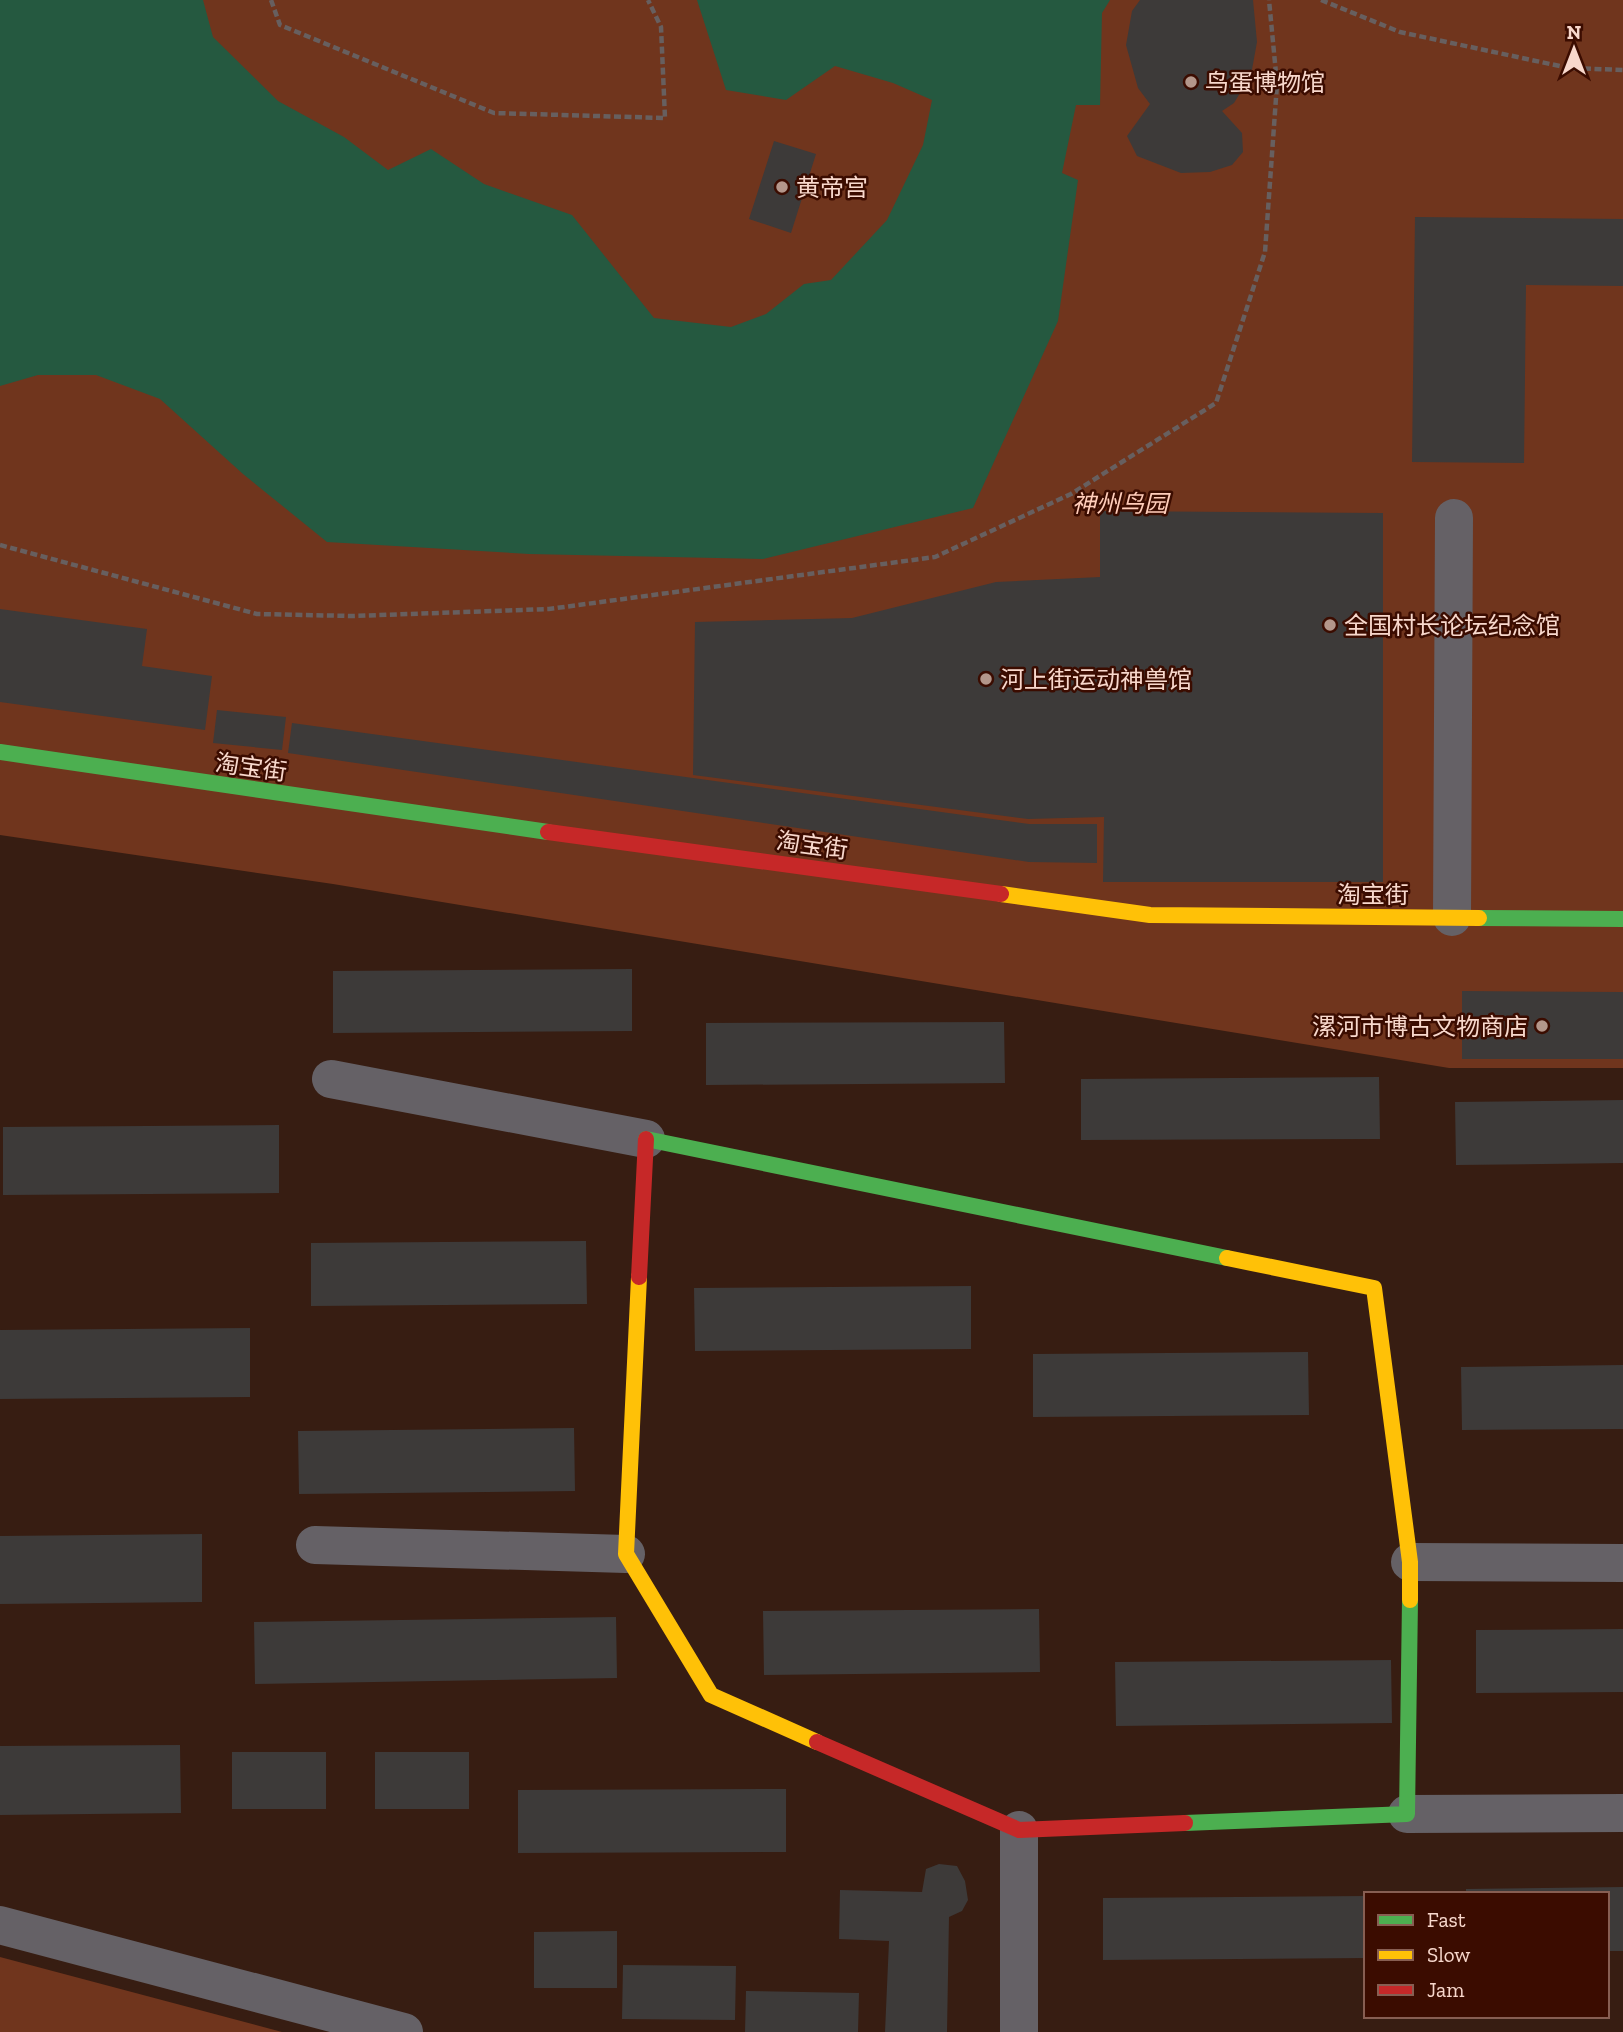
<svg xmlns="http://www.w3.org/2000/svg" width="1623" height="2032" viewBox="0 0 1623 2032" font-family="'Zilla Slab','Noto Sans SC',serif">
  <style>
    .green { fill: #70351d }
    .water { fill: #255940 }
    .building { fill: #3d3a39 }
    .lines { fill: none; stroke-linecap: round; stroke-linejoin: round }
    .path { stroke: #675f5f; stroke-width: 4.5; stroke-dasharray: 7 3.5; stroke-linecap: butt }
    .street { stroke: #656166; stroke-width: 38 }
    .fast { stroke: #4caf50; stroke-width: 16 }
    .slow { stroke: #ffc107; stroke-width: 16 }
    .jam { stroke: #c62828; stroke-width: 16 }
    .poi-dot { fill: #b4978b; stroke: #3b0c00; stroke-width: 2.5 }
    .labels { text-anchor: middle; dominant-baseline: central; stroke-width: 5; stroke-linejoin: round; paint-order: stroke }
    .poi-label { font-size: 24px; fill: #f8d8cc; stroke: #3b0c00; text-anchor: start }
    .park-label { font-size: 24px; font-style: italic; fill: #ffcdba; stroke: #3b0c00 }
    .street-label { font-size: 24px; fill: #f8d8cc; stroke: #3b0c00 }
  </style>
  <rect width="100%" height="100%" fill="#371d12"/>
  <path class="green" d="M0 0H1623V1068H1449L333 884 0 835Z
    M0 1957 282 2032H0Z"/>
  <path class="water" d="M0 0H203L213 37 278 101 344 137 388 170 431 149 484 184 572 215 654 318 731 327 766 314 804 284 831 280 887 220 923 145 932 100 893 83 835 66 786 100 726 90 697 0H1110L1102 13 1100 105H1076L1062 173 1078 180 1058 321 973 508 763 559 529 554 327 542 243 474 160 399 96 375H38L0 386Z"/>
  <path class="building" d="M1140 0H1253L1257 42 1251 75 1234 103 1222 111 1242 133 1243 152 1232 165 1210 172 1181 173 1137 156 1127 136 1150 104 1138 88 1126 45 1132 11Z
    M774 141 816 154 791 233 749 219Z
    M1415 217 1623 219V286L1526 285 1524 463 1412 462Z
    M1100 511 1383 513V882H1103L1104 817 1028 819 693 775 695 622 852 618 996 582 1100 577Z
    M0 609 147 629 142 666 212 676 205 730 0 702Z
    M217 710 286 717 282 750 213 743Z
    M292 723 1029 824H1097V863L1029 862 288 753Z
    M632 969V1031L333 1033V971Z
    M1462 991 1623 992V1059H1462Z
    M1004 1022 1005 1083 706 1085V1023Z
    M1379 1077 1380 1139 1081 1140V1079Z
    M1623 1100V1163L1456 1165 1455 1102Z
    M279 1125V1193L3 1195V1127Z
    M586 1241 587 1304 311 1306V1243Z
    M971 1286V1349L695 1351 694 1288Z
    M250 1328V1397L0 1399V1330Z
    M1308 1352 1309 1415 1033 1417V1354Z
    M1623 1365V1429L1462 1430 1461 1367Z
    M574 1428 575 1491 299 1494 298 1431Z
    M202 1534V1602L0 1604V1536Z
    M1039 1609 1040 1672 764 1675 763 1611Z
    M616 1617 617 1678 255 1684 254 1622Z
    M1623 1629V1692L1476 1693V1630Z
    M1391 1660 1392 1723 1116 1726 1115 1662Z
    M180 1745 181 1813 0 1815V1746Z
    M232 1752H326V1809H232Z
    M375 1752H469V1809H375Z
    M786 1789V1852L518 1853V1790Z
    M939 1864 957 1866 965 1881 968 1900 962 1911 949 1917 947 2032H885L889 1941 839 1939 840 1890 922 1892 926 1869Z
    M1623 1887V1951H1607V1894H1466V1889Z
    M1366 1896V1958L1103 1960V1898Z
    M617 1931V1988H534V1932Z
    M623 1965 736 1966 735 2020 622 2019Z
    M746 1991 859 1993 858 2032H745Z"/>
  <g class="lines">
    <path class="path" d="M271 0 280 25 494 113 665 118 661 27 648 0
      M1321 0 1400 32 1569 68 1623 70
      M0 545 257 614 352 616 549 609 935 557 1071 494 1216 403 1265 252 1277 84 1269 0"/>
    <path class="street" d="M1452 917 1454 518
      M331 1079 646 1139
      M315 1545 626 1554
      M1410 1562 1623 1563
      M1407 1814 1623 1813
      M1019 1830V2032
      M0 1925 404 2032"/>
    <path class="fast" d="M0 752 548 832
      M1479 918 1623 919
      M646 1139 1227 1258
      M1185 1823 1407 1814 1410 1600"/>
    <path class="slow" d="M1001 894 1150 915 1479 918
      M1227 1258 1374 1288 1410 1562V1600
      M639 1277 626 1554 711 1695 817 1742"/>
    <path class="jam" d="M548 832 1001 894
      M639 1277 646 1139
      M817 1742 1019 1830 1185 1823"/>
  </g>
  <g class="poi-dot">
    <circle cx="1191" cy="82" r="7"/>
    <circle cx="782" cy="187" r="7"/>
    <circle cx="1330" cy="625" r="7"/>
    <circle cx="986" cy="679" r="7"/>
    <circle cx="1542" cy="1026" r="7"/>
  </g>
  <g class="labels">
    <g class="poi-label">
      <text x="1205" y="82">鸟蛋博物馆</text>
      <text x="796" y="187">黄帝宫</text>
      <text x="1344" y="625">全国村长论坛纪念馆</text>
      <text x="1000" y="679">河上街运动神兽馆</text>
      <text x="1528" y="1026" text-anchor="end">漯河市博古文物商店</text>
    </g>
    <g class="park-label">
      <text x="1120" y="503">神州鸟园</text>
    </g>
    <g class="street-label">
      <text transform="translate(251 767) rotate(8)">淘宝街</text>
      <text transform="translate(812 845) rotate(8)">淘宝街</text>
      <text x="1373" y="894">淘宝街</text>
    </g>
  </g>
  <rect x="1364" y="1892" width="245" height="126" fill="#3b0c00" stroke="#875e52" stroke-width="2"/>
  <rect x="1378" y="1915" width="35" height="10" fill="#4caf50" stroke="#875e52" stroke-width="2"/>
  <text x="1427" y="1927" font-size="21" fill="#f8d8cc">Fast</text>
  <rect x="1378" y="1950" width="35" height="10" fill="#ffc107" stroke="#875e52" stroke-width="2"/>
  <text x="1427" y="1962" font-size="21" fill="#f8d8cc">Slow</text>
  <rect x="1378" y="1985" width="35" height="10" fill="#c62828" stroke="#875e52" stroke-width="2"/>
  <text x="1427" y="1997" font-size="21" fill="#f8d8cc">Jam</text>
  <g transform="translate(1574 49)" stroke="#3b0c00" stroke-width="5" paint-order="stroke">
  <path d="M0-5L12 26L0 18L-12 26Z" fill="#f8d8cc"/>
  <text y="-10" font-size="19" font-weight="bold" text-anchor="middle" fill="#f8d8cc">N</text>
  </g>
</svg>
